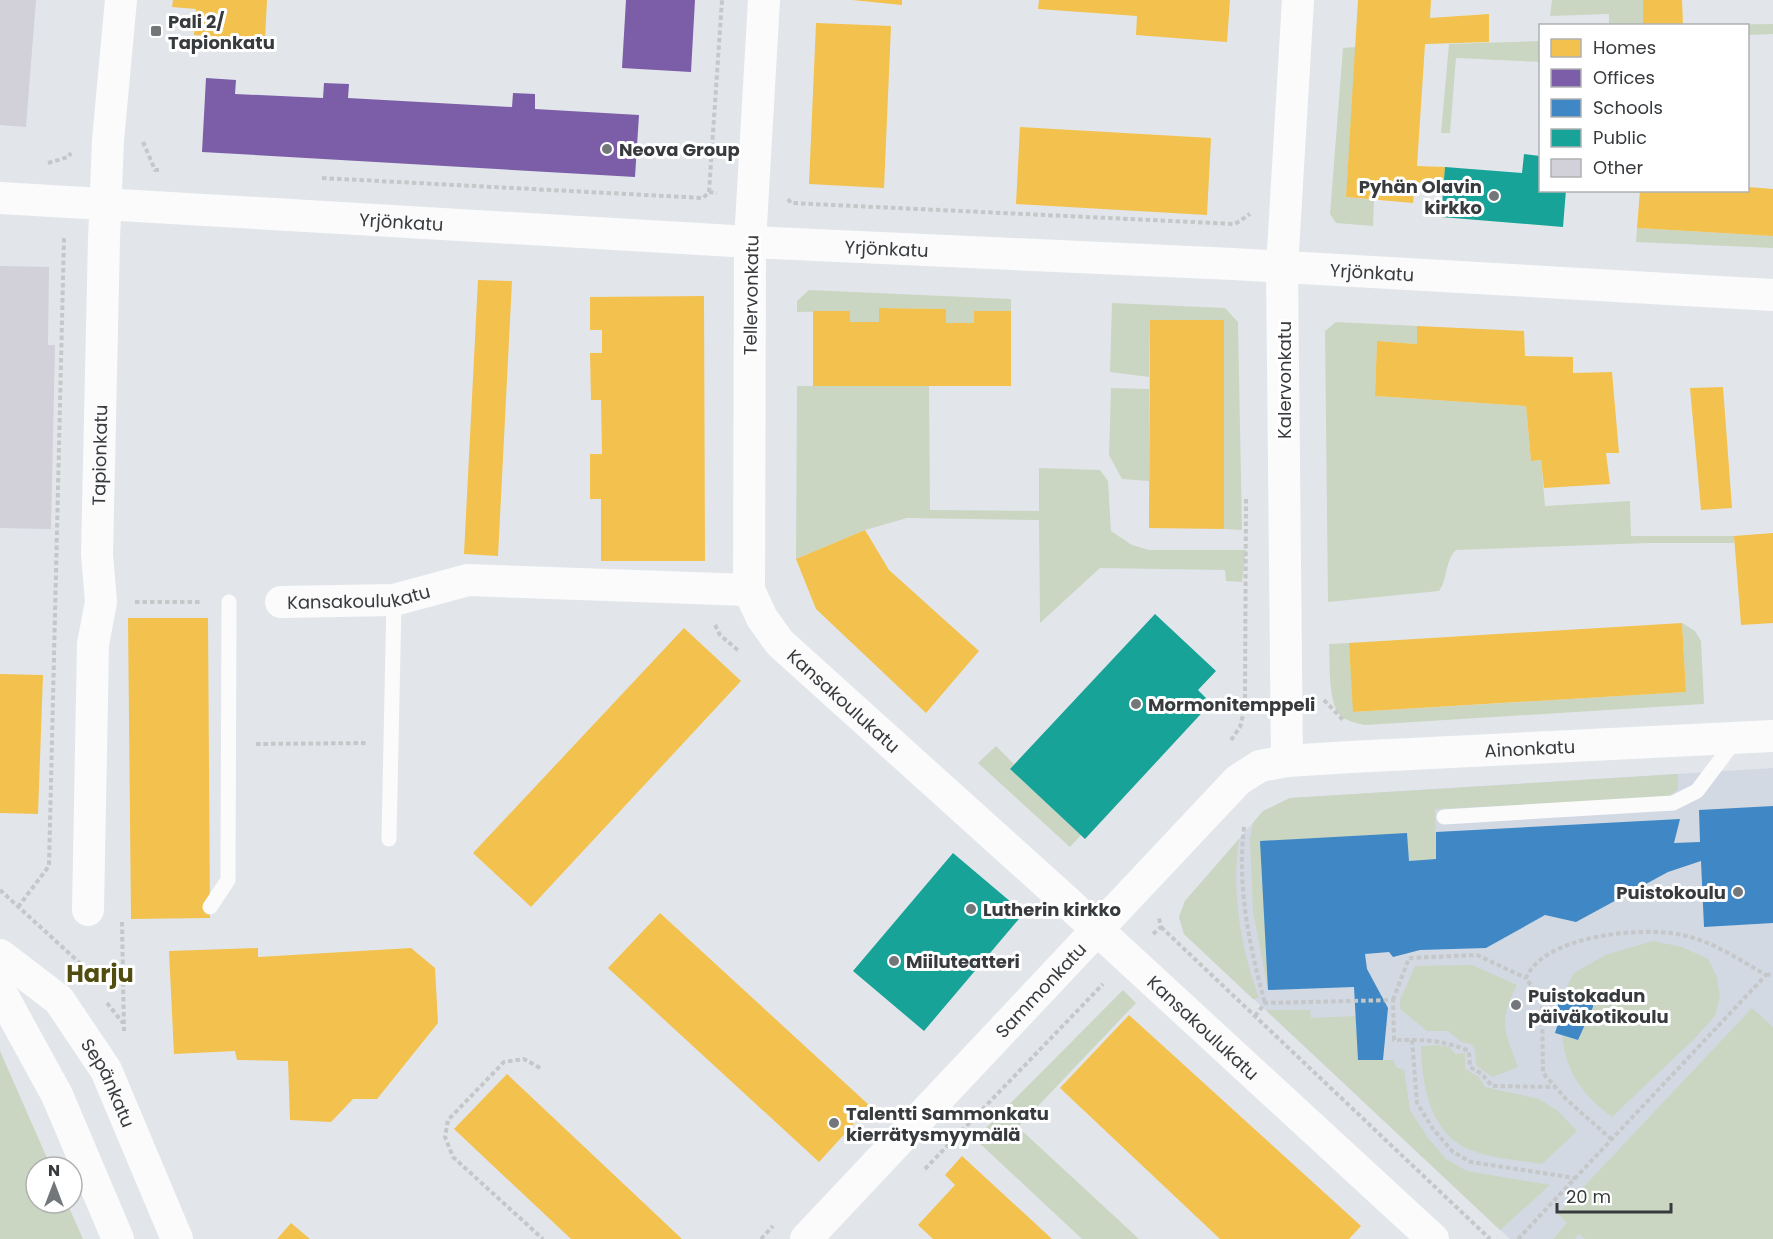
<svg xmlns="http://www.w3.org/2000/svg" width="1773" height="1239" viewBox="0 0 1773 1239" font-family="Poppins,sans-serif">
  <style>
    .built { fill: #d2d9e3 }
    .green { fill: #cad6c2 }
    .homes { fill: #f2c14e }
    .offices { fill: #7b5ea7 }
    .schools { fill: #3f88c5 }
    .public { fill: #17a398 }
    .building { fill: #d2d0d9 }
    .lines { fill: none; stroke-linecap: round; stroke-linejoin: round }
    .path { stroke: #c5c7c8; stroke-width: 4; stroke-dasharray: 4.5 3; stroke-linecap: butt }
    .lane { stroke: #fbfbfc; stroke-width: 15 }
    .street { stroke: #fbfbfc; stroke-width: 32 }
    .poi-dot { fill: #74777a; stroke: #fff; stroke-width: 2 }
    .labels { text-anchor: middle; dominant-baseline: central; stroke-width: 6; stroke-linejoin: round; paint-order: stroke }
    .poi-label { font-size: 18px; font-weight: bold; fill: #383b3e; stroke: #fff; text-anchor: start }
    .street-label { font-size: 18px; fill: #383b3e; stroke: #fff }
    .district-label { font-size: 24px; font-weight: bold; fill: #504d0e; stroke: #fff }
  </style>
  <rect width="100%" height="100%" fill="#e2e6ea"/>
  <path class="built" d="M1773 768V1239H1510L1184 934 1179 917 1185 901 1263 811 1290 798Z"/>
  <path class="green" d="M1552 0H1643V25H1609V14L1550 16Z
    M1773 24V34L1748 35V26L1696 25Z
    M1540 41V62L1456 58 1450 133H1441L1449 44Z
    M1356 47 1346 197 1374 200 1373 226 1336 223 1330 214 1343 48Z
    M1637 228 1773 236V248L1636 242Z
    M809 290 1011 299V311H974V323H946L945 309 880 308 879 322H850V311L797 312V301Z
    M1112 303 1225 308 1238 322 1242 530 1224 529V321L1150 320 1149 377 1110 372Z
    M1336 322 1417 326V344L1377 341 1375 396 1526 406 1531 461 1541 460 1545 506 1630 501 1631 536H1734V543H1649L1456 550C1445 560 1448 579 1439 591L1328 602 1325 331Z
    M797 386H929L930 510 1039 511V468L1100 470 1108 481 1111 531 1132 545 1149 550H1246L1242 582 1226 581 1225 570 1100 568 1040 623 1039 520 907 518 865 530 796 559Z
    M1111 388 1149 389V481L1122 479 1109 455Z
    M1682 623 1695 631 1701 641 1704 704 1365 725C1356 723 1345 721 1339 714 1328 701 1330 662 1329 644L1349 643 1354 712 1686 692Z
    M996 746 1014 764 1010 769 1081 835 1070 847 978 763Z
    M1678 774V789L1667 798 1435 809 1436 859 1409 861 1407 833 1268 990 1253 911 1250 839 1253 823 1263 811 1290 798Z
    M1239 839C1231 892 1241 949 1259 998L1253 999 1184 934 1179 917 1185 901Z
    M1653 941 1682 947 1708 959 1717 977 1720 997 1715 1016 1693 1040 1612 1117C1583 1095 1566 1073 1562 1036L1578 1040 1593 1006V994H1563L1574 973 1605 955Z
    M1472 965 1517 985C1498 1023 1504 1029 1518 1067L1492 1077 1476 1065 1475 1050 1471 1044 1461 1042 1448 1031H1427L1400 1009V1000L1415 966Z
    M1123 990 1136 1003 1018 1127 1139 1239H1082L975 1139Z
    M1752 1008 1773 1027V1239H1585L1579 1234 1575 1239H1553L1567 1223 1558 1214Z
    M1266 1010H1310L1311 1018 1356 1016 1358 1060H1393L1397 1068 1404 1069 1410 1110 1428 1138 1446 1159 1467 1171 1550 1185 1500 1230Z
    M1437 1045 1450 1047 1455 1054 1465 1053V1069L1479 1077 1485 1087 1539 1099 1558 1111 1577 1131 1542 1164C1520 1160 1495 1159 1473 1151 1430 1136 1422 1086 1421 1046Z
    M0 1051 51 1167H36V1203H67L83 1239H0Z"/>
  <path class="homes" d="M173 0H267L265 40 194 35 196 9 172 7Z
    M852 0H902V5Z
    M1039 0H1230L1227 42 1136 35 1137 16 1038 9Z
    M1358 0H1431L1430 18 1489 14V42L1425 44 1417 166 1445 167 1444 185 1415 182 1413 203 1346 197Z
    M1643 0H1682L1683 26H1643Z
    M816 23 891 26 884 188 809 184Z
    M1020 127 1211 138 1207 215 1016 204Z
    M1748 187 1773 189V236L1637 228 1640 190H1748Z
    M478 280 512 281 498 556 464 554Z
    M704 296 705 561H601V499H590V454H602L601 400H591L590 353H602V330H590V297Z
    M879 308 946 309V323H974V311H1011V386H813V311H850V322H879Z
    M1150 320H1224V529L1149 528Z
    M1417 326 1524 331 1525 356 1573 357V373L1612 372 1619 453H1606L1610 484 1544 488 1541 460 1531 461 1526 406 1375 396 1377 341 1417 344Z
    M1723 387 1732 508 1701 510 1690 388Z
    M865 530 889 570 979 651 926 713 816 609 796 559Z
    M1773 533V623L1741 625 1734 536Z
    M128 618H208L210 918 131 919Z
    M1682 623 1686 692 1353 712 1349 643Z
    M684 628 741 681 531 907 473 853Z
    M0 674 43 675 38 814 0 813Z
    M660 913 870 1106 819 1162 608 968Z
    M258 948V957L411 948 435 968 438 1023 377 1099H353L331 1122 290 1120 288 1061 237 1060 235 1051 174 1054 169 951Z
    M1129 1015 1361 1226 1349 1239H1220L1060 1088Z
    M507 1074 682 1239H571L454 1129Z
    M962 1156 1052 1239H933L918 1225 955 1185 945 1175Z
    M291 1223 310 1239H277Z"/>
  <path class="offices" d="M626 0H695L691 72 622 68Z
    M206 78 236 80 235 94 323 98 324 83 349 84 348 98 512 107 513 93 535 94V109L639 115 635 177 202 152Z"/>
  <path class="schools" d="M1773 806V923L1704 927 1701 861 1668 872 1576 922 1545 915 1486 948 1420 950 1393 957 1389 952 1365 954 1367 969 1388 1008 1383 1060H1358L1354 987 1268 990 1260 841 1407 833 1409 861 1436 859V832L1680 819 1674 843 1700 842 1699 810Z
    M1557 994H1593V1007L1578 1040 1555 1033 1559 1020Z"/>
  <path class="public" d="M1524 154 1540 156V190H1566L1563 227 1441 217 1445 167 1522 173Z
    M1155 614 1216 671 1198 690 1211 703 1085 839 1010 769Z
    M953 853 1024 913 924 1031 853 971Z"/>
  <path class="building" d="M0 0H36L26 127 0 125Z
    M0 266 49 267 48 345H55L51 529 0 528Z"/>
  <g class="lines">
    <path class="path" d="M143 142 155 170H159
      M48 163 68 157 71 153
      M322 178 703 198 709 192 717 193
      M709 192 722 0
      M788 199 791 203 1235 224 1250 214
      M135 602H202
      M715 625 720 635 740 652
      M1324 700 1343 720
      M1231 740 1240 727 1245 707 1246 496
      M256 744 366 743
      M1244 827C1237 887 1249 945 1265 1003
      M0 890 83 966 89 977
      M18 907 49 866 64 237
      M122 922 124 1031
      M1161 927 1490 1239
      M1153 934 1161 927 1159 918
      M1766 975 1773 974
      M1393 1000 1409 958 1477 955 1526 978
      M107 1003 123 1023
      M1255 1016 1265 1003 1393 1000 1394 1040H1412L1417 1103 1433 1129 1453 1152 1471 1162 1575 1178
      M1412 1040C1434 1040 1450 1043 1469 1051L1470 1067 1482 1074 1492 1086 1554 1087
      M540 1068 524 1059 504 1062 448 1120 445 1137 453 1157 543 1239
      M925 1169 1103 984
      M761 1239 773 1226
      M1518 1239 1766 975C1740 960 1712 941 1682 935 1643 926 1544 935 1526 978L1542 1001 1543 1073 1566 1099 1611 1139"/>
    <path class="lane" d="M1444 817 1673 803 1697 791 1737 738
      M389 839 394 600
      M210 907 228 880 229 602"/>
    <g class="street">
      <path id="s1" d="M764 0 750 242 749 590 762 618 780 643 1065 900 1433 1239"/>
      <path id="s2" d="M0 198 750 242 1233 264 1773 295"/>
      <path id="s3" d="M281 602 394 600 468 580 749 590"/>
      <path d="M1287 761 1282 267 1298 0"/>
      <path id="s4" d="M88 910 93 644 101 602 97 554 104 239 108 140 121 0"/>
      <path id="s5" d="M0 955 59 1000 106 1070 177 1239"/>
      <path d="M0 991 57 1095 118 1239"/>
      <path id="s6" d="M806 1239 1238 780 1260 766 1287 761 1350 757 1773 736"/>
    </g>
  </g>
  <g class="poi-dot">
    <rect x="150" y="25" width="12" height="12" rx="3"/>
    <circle cx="607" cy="149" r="6"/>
    <circle cx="1494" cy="196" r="6"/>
    <circle cx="1136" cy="704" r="6"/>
    <circle cx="1738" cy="892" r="6"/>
    <circle cx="971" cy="909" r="6"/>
    <circle cx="894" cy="961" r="6"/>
    <circle cx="1516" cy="1005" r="6"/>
    <circle cx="834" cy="1123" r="6"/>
  </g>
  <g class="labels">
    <g class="poi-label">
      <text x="168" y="21">Pali 2/<tspan x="168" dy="21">Tapionkatu</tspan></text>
      <text x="619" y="149">Neova Group</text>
      <text x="1482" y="186" text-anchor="end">Pyhän Olavin<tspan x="1482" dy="21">kirkko</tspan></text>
      <text x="1148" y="704">Mormonitemppeli</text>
      <text x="1726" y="892" text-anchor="end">Puistokoulu</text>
      <text x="983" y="909">Lutherin kirkko</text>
      <text x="906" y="961">Miiluteatteri</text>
      <text x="1528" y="995">Puistokadun<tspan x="1528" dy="21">päiväkotikoulu</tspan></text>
      <text x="846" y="1113">Talentti Sammonkatu<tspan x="846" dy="21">kierrätysmyymälä</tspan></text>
    </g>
    <g class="street-label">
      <text stroke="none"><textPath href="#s2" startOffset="402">Yrjönkatu</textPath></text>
      <text stroke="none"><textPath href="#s2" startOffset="888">Yrjönkatu</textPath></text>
      <text stroke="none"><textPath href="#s2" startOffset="1374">Yrjönkatu</textPath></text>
      <text transform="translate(751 295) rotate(-89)">Tellervonkatu</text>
      <text transform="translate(1284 380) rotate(-90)">Kalervonkatu</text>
      <text stroke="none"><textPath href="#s4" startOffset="456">Tapionkatu</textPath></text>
      <text stroke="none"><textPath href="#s3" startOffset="78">Kansakoulukatu</textPath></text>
      <text stroke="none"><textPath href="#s1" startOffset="738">Kansakoulukatu</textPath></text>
      <text stroke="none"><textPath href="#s6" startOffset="927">Ainonkatu</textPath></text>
      <text stroke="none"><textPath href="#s6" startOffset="342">Sammonkatu</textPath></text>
      <text stroke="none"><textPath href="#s1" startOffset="1224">Kansakoulukatu</textPath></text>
      <text stroke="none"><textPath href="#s5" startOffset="171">Sepänkatu</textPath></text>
    </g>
    <g class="district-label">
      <text x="100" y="973">Harju</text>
    </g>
  </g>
  <rect x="1539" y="24" width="210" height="168" fill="#ffffff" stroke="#afb1b2" stroke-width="1.5"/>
  <rect x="1551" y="39" width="30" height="18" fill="#f2c14e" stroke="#afb1b2" stroke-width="1.5"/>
  <text x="1593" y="54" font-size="18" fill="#383b3e">Homes</text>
  <rect x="1551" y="69" width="30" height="18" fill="#7b5ea7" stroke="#afb1b2" stroke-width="1.5"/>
  <text x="1593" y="84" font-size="18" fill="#383b3e">Offices</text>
  <rect x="1551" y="99" width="30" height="18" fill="#3f88c5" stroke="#afb1b2" stroke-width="1.5"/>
  <text x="1593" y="114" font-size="18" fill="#383b3e">Schools</text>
  <rect x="1551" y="129" width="30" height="18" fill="#17a398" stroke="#afb1b2" stroke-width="1.5"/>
  <text x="1593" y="144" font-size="18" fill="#383b3e">Public</text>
  <rect x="1551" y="159" width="30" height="18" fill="#d2d0d9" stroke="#afb1b2" stroke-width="1.5"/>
  <text x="1593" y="174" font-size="18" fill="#383b3e">Other</text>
  <g transform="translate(54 1185)"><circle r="28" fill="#ffffff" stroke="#afb1b2" stroke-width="1.5"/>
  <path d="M0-4.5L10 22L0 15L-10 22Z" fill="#74777a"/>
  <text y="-9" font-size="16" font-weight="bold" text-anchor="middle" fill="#383b3e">N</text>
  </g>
  <path d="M1557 1203v9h114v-9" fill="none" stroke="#383b3e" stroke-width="3"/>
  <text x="1566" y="1203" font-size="18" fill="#383b3e" stroke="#ffffff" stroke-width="4.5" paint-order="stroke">20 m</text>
</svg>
